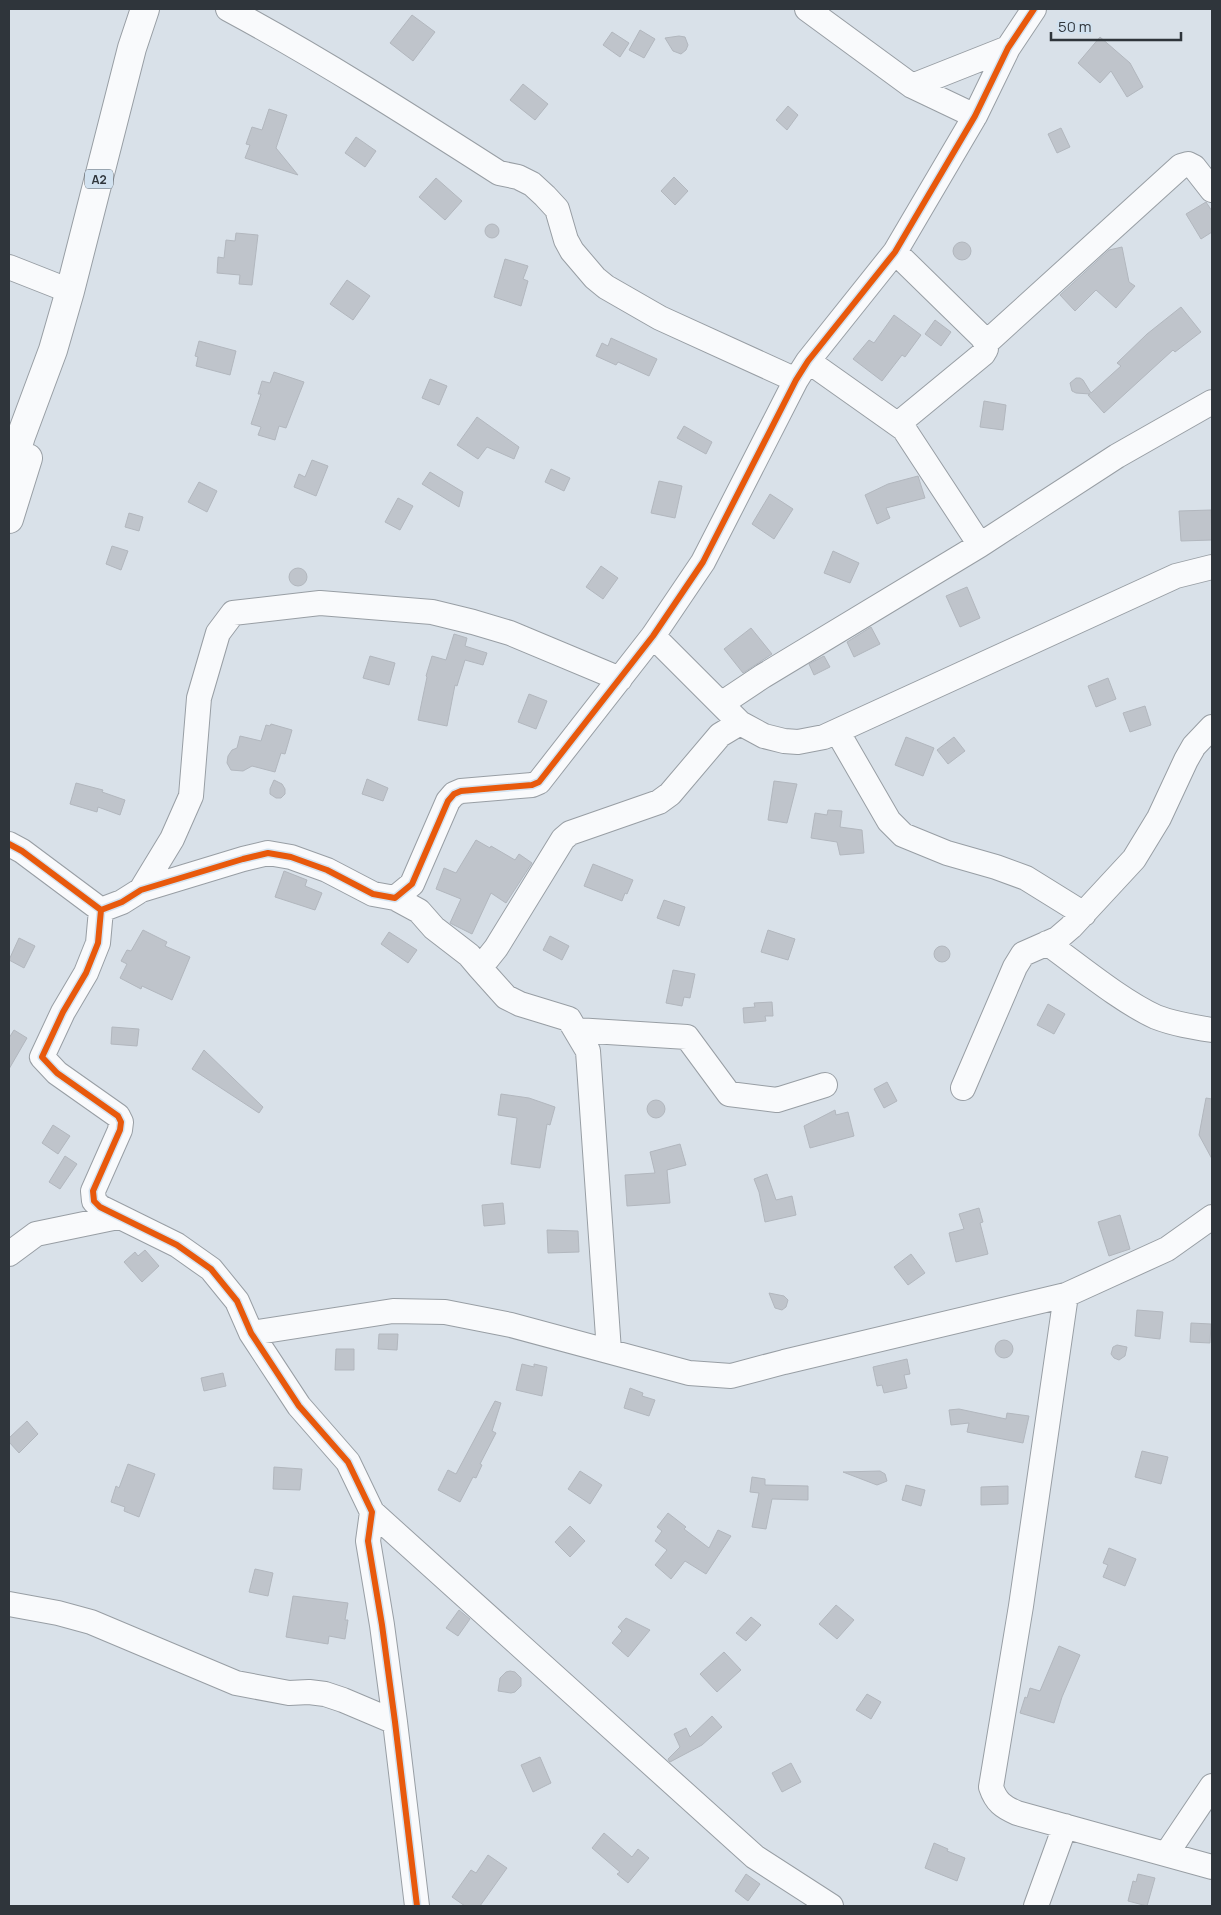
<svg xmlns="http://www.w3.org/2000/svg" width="1221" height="1915" viewBox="0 0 1221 1915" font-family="Manrope,sans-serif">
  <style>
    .building { fill: #bfc4cb; stroke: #b2b7be }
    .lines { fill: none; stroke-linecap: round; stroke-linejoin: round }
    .minor-casing { stroke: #989ea4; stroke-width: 26 }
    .highway-casing { stroke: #989ea4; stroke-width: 30 }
    .minor { stroke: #f9fafc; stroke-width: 24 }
    .highway { stroke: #f9fafc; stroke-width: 28 }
    .cycleway-casing { stroke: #d2e2f0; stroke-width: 9 }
    .cycleway { stroke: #e8590c; stroke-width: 6 }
    .labels { text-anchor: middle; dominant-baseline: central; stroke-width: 5; stroke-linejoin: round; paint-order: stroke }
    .shield { fill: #d2e2f0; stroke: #606971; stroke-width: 1 }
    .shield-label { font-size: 12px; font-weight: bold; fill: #2f353b }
  </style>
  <rect width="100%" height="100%" fill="#d9e1e9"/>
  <path class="building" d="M412 15 435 32 413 61 390 43Z
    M640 30 655 39 644 58 629 50Z
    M612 32 629 43 620 57 603 45Z
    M679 36 685 37 688 45 686 50 681 54 673 51 665 38Z
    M1100 37 1130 63 1143 87 1127 97 1111 71 1100 83 1078 63Z
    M523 84 548 104 535 120 510 100Z
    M788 106 798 115 787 130 776 120Z
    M269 109 287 115 276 148 298 175 245 158 250 145 246 144 252 127 262 130Z
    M1061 128 1070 147 1057 153 1048 134Z
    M356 137 376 151 365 167 345 153Z
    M674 177 688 191 675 205 661 191Z
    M436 178 462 201 445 220 419 197Z
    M1206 202 1212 211V232L1201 239 1186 214Z
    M485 231a7 7 0 1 1 14 0a7 7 0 1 1-14 0Z
    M236 233 258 235 252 285 239 284 240 275 217 273 218 257 224 258 226 240 235 241Z
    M953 251a9 9 0 1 1 18 0a9 9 0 1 1-18 0Z
    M1122 247 1129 282 1135 286 1116 308 1096 290 1075 311 1060 295 1109 250Z
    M505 259 528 266 523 279 528 281 521 306 494 297Z
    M347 280 370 296 353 320 330 304Z
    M1181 307 1201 332 1175 352 1173 350 1104 413 1088 395 1090 394 1076 393 1072 391 1070 383 1076 378H1080L1083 380 1091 393 1121 366 1117 363 1147 334Z
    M894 315 921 335 905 357 902 355 882 381 853 359 869 340 874 343Z
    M935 320 951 332 941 346 925 334Z
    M611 338 657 359 649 376 618 362 616 365 596 356 602 343 608 346Z
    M199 341 236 351 230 375 196 366 198 357 195 356Z
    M274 372 304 382 286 428 279 426 275 440 258 435 261 427 251 424 261 394H258L262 381 270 383Z
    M430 379 447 386 439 405 422 398Z
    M984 401 1006 405 1003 430 980 427Z
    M477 417 519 447 514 459 487 447 478 459 457 445Z
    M684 426 712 442 706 454 677 438Z
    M312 460 328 466 316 496 294 487 299 474 305 477Z
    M551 469 570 478 564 491 545 482Z
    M430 472 463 492 459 507 422 484Z
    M918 476 925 498 886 508 890 518 877 524 865 495 888 484Z
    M659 481 682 486 675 518 651 513Z
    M199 482 217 491 207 512 188 502Z
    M770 494 793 509 774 539 752 524Z
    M398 498 413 506 400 530 385 522Z
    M1211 510 1212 540 1181 541 1179 511Z
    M129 513 143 517 139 531 125 527Z
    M112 546 128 551 121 570 106 564Z
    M833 551 859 563 850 583 824 573Z
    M601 566 618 578 603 599 586 587Z
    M289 577a9 9 0 1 1 18 0a9 9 0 1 1-18 0Z
    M967 587 980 618 960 627 946 596Z
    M871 627 880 644 854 657 847 642Z
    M751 628 772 654 743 673 724 649Z
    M454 634 467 638 465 646 487 653 483 665 465 660 457 686 455 685 447 726 418 720 427 677 426 676 432 656 446 660Z
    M370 656 395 663 389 685 363 678Z
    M824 656 830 667 814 675 809 664Z
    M1108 678 1116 699 1096 707 1088 686Z
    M529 694 547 701 536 729 518 722Z
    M1145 706 1151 725 1130 732 1123 713Z
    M271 724 292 730 285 754 281 753 275 772 252 766 243 771 231 770 227 763 228 756 232 750 237 748 240 736 261 741 266 725 270 726Z
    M906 737 934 748 923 776 895 765Z
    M954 737 965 751 948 764 937 750Z
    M367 779 388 788 383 801 362 794Z
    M274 780 282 784 285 789V794L281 798H276L270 794V789Z
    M774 781 797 784 787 823 768 820Z
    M76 783 103 790 102 792 125 800 120 815 98 807 97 812 70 804Z
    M828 810 842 811 840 827 862 830 864 853 840 855 837 842 811 838 815 813 827 815Z
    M476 840 490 848 491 846 515 860 519 854 532 863 506 903 491 893 472 934 450 923 461 899 436 889 444 868 456 873Z
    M593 864 633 880 627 894 625 893 622 901 584 886Z
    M284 871 307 880 305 886 322 893 315 910 275 897Z
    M664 900 685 907 679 926 657 918Z
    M143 930 167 942 165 946 190 957 172 1000 142 986 141 989 120 978 127 964 121 961 127 950 131 951Z
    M768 930 795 939 788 960 761 952Z
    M389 932 417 950 408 963 381 944Z
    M550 936 569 946 562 960 543 950Z
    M19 938 35 946 24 968 9 960Z
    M934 954a8 8 0 1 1 16 0a8 8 0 1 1-16 0Z
    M673 970 695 974 690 998 684 997 682 1006 666 1003Z
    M772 1002 773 1016H765L766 1021 744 1023 743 1008 755 1007 754 1003Z
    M1048 1004 1065 1014 1054 1034 1037 1025Z
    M112 1027 139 1029 137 1046 111 1044Z
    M14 1030 27 1038 9 1069V1038Z
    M204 1050 263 1107 259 1113 192 1069Z
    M887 1082 897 1101 884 1108 874 1089Z
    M501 1094 529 1098 555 1107 550 1125 547 1124 540 1168 511 1164 517 1118 498 1115Z
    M1206 1098 1212 1099V1159L1199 1135Z
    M647 1109a9 9 0 1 1 18 0a9 9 0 1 1-18 0Z
    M835 1110 836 1115 848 1112 854 1136 810 1148 804 1126Z
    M53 1125 70 1136 58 1154 42 1143Z
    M680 1144 686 1165 667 1170 670 1203 627 1206 625 1175 655 1173 650 1152Z
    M65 1156 77 1164 60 1189 49 1182Z
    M767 1174 776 1200 792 1196 796 1215 765 1222 759 1192 754 1179Z
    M503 1203 505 1224 484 1226 482 1205Z
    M979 1208 983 1222 980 1223 988 1254 956 1262 949 1233 964 1229 959 1214Z
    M1120 1215 1130 1249 1109 1256 1098 1222Z
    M547 1230 578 1231 579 1252 548 1253Z
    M145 1250 159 1266 142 1282 124 1262 135 1252 138 1256Z
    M911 1254 925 1273 908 1285 894 1267Z
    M769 1293 784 1296 788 1300 786 1307 782 1310 775 1308Z
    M1137 1310 1163 1312 1160 1339 1135 1336Z
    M1191 1323 1211 1324 1210 1343 1190 1342Z
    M379 1334H398L397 1350 378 1349Z
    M995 1349a9 9 0 1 1 18 0a9 9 0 1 1-18 0Z
    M1117 1345 1127 1347 1125 1356 1119 1360 1114 1358 1111 1354 1113 1347Z
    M336 1349H354V1370H335Z
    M907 1359 910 1374 904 1375 907 1388 884 1393 882 1385 877 1386 873 1367Z
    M522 1364 534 1367V1364L547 1367 542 1396 516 1390Z
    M223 1373 226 1386 204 1391 201 1378Z
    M630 1388 643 1393 642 1396 655 1400 649 1416 624 1408Z
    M495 1401 501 1403 492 1431 496 1433 480 1464 482 1465 476 1478 473 1477 460 1502 438 1490 448 1470 456 1474Z
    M959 1409 1006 1419 1007 1413 1029 1416 1023 1443 967 1432 969 1423 951 1425 949 1410Z
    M27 1421 38 1434 19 1453 9 1442V1438Z
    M1142 1451 1168 1457 1161 1484 1135 1477Z
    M128 1464 155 1474 139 1517 124 1511 125 1507 111 1502 116 1486 119 1488Z
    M274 1467 302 1469 300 1490 273 1489Z
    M580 1471 602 1485 590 1504 568 1489Z
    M880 1471 885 1474 887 1481 877 1485 843 1472Z
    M752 1477 765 1479V1485L808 1486V1500L772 1499 766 1529 752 1527 759 1493 750 1492Z
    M906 1485 925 1490 921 1506 902 1500Z
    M1008 1486V1504L981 1505V1487Z
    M668 1513 686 1527 684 1529 709 1548 718 1530 731 1536 706 1574 685 1561 671 1579 655 1565 667 1550 655 1541 662 1531 657 1527Z
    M570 1526 585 1541 570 1557 555 1542Z
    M1109 1548 1136 1559 1125 1586 1103 1577 1108 1565 1103 1563Z
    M255 1569 273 1573 268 1596 249 1592Z
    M293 1596 348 1603 345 1620H348L345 1639 329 1636 328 1644 286 1637Z
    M836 1605 854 1620 837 1639 819 1624Z
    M459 1610 470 1619 458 1636 446 1628Z
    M751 1617 761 1625 746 1641 736 1633Z
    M626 1618 650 1630 628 1657 612 1643 622 1631 618 1627Z
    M1059 1646 1080 1655 1062 1697 1054 1723 1020 1713 1025 1697 1027 1698 1030 1688 1040 1691Z
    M724 1652 741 1670 717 1692 700 1674Z
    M510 1671 515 1672 521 1678V1686L515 1692 511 1693 498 1691 500 1678 506 1672Z
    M867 1694 881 1702 871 1719 856 1710Z
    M712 1716 722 1727 702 1745 670 1762 669 1761 668 1759 680 1747 674 1734 686 1728 690 1737Z
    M540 1757 551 1783 533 1792 521 1765Z
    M791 1763 801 1782 782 1792 772 1773Z
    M604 1833 632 1857 638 1849 649 1858 628 1883 617 1874 620 1872 592 1848Z
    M934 1843 948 1849 947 1851 965 1858 957 1881 925 1868Z
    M488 1855 507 1868 480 1906H465L452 1897 471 1870 476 1873Z
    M746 1874 760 1884 748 1901 735 1891Z
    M1138 1874 1155 1878 1147 1906 1128 1901 1133 1881 1136 1882Z"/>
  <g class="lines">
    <defs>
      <path id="minor" d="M228 9C321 59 410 116 499 173L518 177 532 184 545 196 557 209 566 240 572 251 595 278 606 287 660 318 796 380
        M807 9 912 86 975 116
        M912 86 1008 48
        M895 252 982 337 986 343
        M9 267 70 291
        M808 361 904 429 980 545
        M898 424 983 354 986 349V343L1181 166 1188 164 1194 167 1212 190
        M653 636 740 723 764 736 784 741 798 742 824 737 1176 576 1212 567
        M721 704 763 676 980 545 1117 456 1212 402
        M837 731 889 821 903 835 947 853 996 867 1026 878 1084 914
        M9 844 22 851 101 910 122 902 141 890 243 859 268 853 291 857 327 870 373 894 395 898 412 884 448 801 454 794 461 791 532 785 539 782 653 636 703 562 796 380 808 361 895 252 975 116 1008 48 1034 9
        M141 890 172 839 191 796 199 698 218 633 233 613 320 603 432 612 473 622 510 633 620 679
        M395 898 419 911 434 928 469 955 480 968 496 948 563 839 570 833 659 802 670 794 720 735 740 723
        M101 910 98 943 86 973 63 1012 42 1057 57 1073 118 1116 121 1122 120 1130 93 1191 94 1201 100 1207 177 1245 211 1269 237 1301 251 1333 299 1406 348 1462 372 1512 368 1541 382 1625 395 1722 417 1906
        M1047 943C1079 966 1121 1001 1156 1017 1174 1024 1193 1027 1212 1030
        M480 968 506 997 520 1004 569 1019 588 1051 609 1351
        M576 1030 687 1037 729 1094 777 1100 825 1085
        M963 1088 1015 967 1023 954 1057 939 1071 927 1134 859 1159 818 1186 760 1194 746 1212 727
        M9 1254 36 1234 118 1217
        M1066 1295 1021 1606 991 1787C996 1802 1003 1807 1017 1813L1212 1867
        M251 1333 393 1311 445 1312 511 1325 689 1373 731 1376 784 1362 1066 1295 1167 1249 1212 1217
        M372 1512 755 1857 831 1906
        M9 1604 58 1613 91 1622 236 1683 289 1693 309 1692 325 1694 343 1700 395 1722
        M1167 1853 1212 1786
        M1036 1906 1065 1826"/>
      <path id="highway" d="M9 476 21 436 53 350 70 291 132 48 145 9
        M9 519 28 458"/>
    </defs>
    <use href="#minor" class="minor-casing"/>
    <use href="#highway" class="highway-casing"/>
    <use href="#minor" class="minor"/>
    <use href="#highway" class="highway"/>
    <defs>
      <path id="cycleway" d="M9 844 22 851 101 910 122 902 141 890 243 859 268 853 291 857 327 870 373 894 395 898 412 884 448 801 454 794 461 791 532 785 539 782 653 636 703 562 796 380 808 361 895 252 975 116 1008 48 1034 9
        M101 910 98 943 86 973 63 1012 42 1057 57 1073 118 1116 121 1122 120 1130 93 1191 94 1201 100 1207 177 1245 211 1269 237 1301 251 1333 299 1406 348 1462 372 1512 368 1541 382 1625 395 1722 417 1906"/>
    </defs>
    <use href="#cycleway" class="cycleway-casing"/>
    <use href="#cycleway" class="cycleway"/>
  </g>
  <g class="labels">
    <rect class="shield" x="85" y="169.5" width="28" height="19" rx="4"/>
    <g class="shield-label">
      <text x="99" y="179">A2</text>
    </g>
  </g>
  <rect width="1221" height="1915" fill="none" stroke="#2f353b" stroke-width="20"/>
  <path d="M1051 32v8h130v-8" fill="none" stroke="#2f353b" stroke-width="2.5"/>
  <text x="1058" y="32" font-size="15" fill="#2f353b" stroke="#d2e2f0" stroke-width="4" paint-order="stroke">50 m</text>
</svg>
